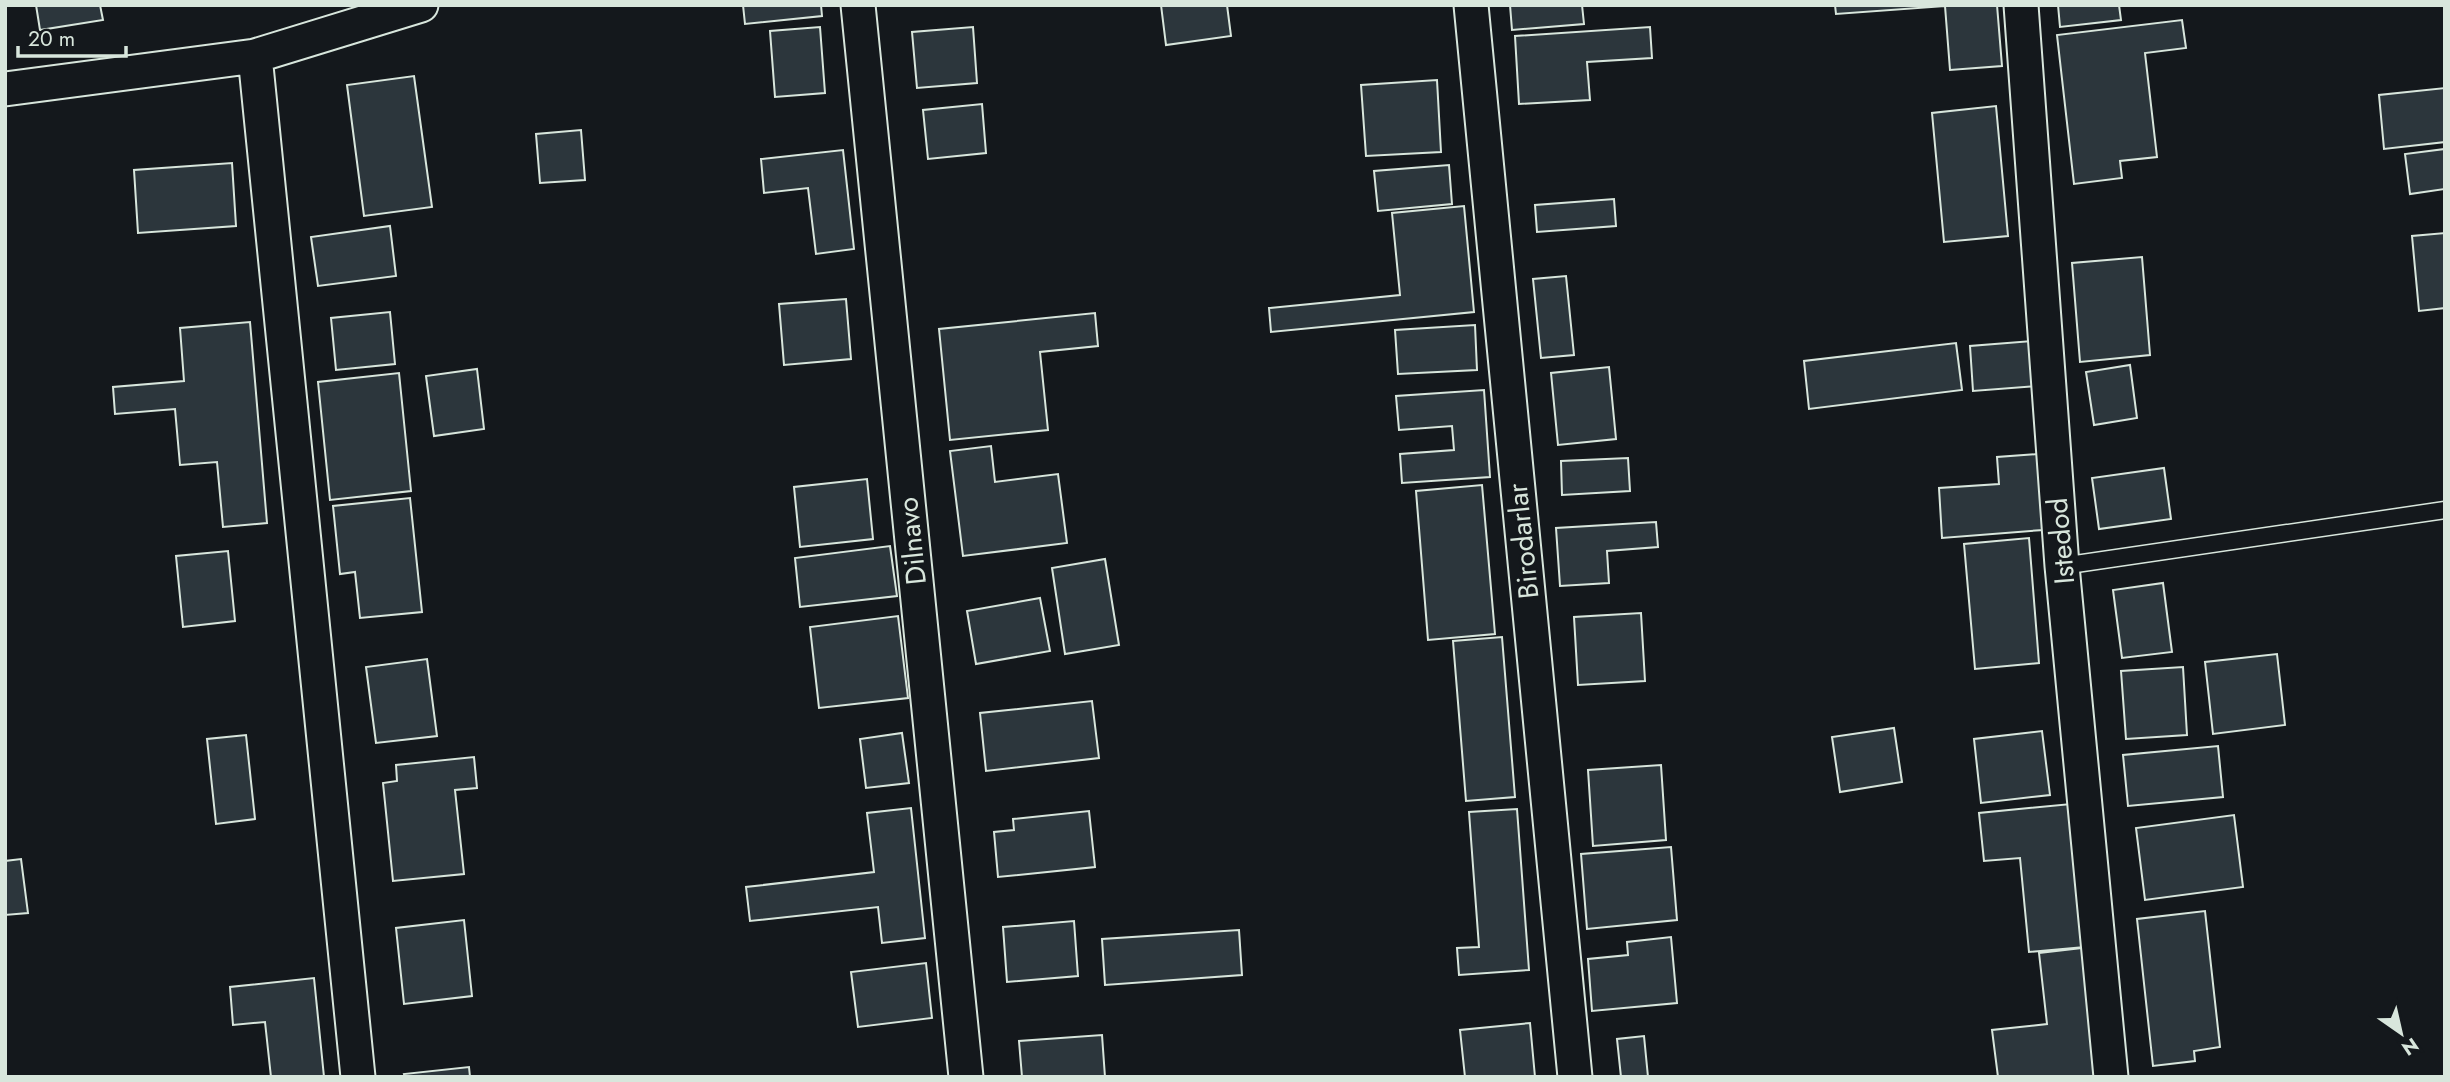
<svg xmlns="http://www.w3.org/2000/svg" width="2450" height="1082" viewBox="0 0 2450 1082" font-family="Jost,sans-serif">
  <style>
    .building { fill: #2c363c; stroke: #d8e6dc; stroke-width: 2 }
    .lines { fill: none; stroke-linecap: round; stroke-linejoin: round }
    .service-casing { stroke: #d8e6dc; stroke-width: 19 }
    .minor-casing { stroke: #d8e6dc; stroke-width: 37 }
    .service { stroke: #14181c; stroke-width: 16 }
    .minor { stroke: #14181c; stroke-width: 33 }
    .labels { text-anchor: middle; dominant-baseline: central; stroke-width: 5; stroke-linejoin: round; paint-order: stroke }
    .street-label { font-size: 28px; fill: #d8e6dc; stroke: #14181c }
  </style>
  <rect width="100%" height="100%" fill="#14181c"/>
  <path class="building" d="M36 5H100L103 20 40 30Z
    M743 5H821L822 16 745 24Z
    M1161 5H1227L1231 36 1166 45Z
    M1510 5H1582L1584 24 1512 30Z
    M1835 5H1997L2002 66 1950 70 1945 6 1836 14Z
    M2058 5H2119L2121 20 2060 27Z
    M2182 20 2186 48 2145 53 2157 157 2120 161 2122 178 2074 184 2057 35Z
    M820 27 825 93 775 97 770 31Z
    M973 27 977 83 917 88 912 32Z
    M1650 27 1652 58 1587 62 1590 100 1519 104 1515 36Z
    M414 76 432 207 364 216 347 85Z
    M1437 80 1441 152 1366 156 1361 85Z
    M2445 88V142L2384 149 2379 95Z
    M982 104 986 153 928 159 923 110Z
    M1996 106 2008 236 1944 242 1932 113Z
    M581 130 585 180 540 183 536 134Z
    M2445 149V189L2410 194 2405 154Z
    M843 150 854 249 816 254 808 188 764 193 761 159Z
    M232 163 236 226 138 233 134 170Z
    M1449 165 1452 204 1378 211 1374 171Z
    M1614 199 1616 226 1537 232 1535 205Z
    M1464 206 1474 312 1271 332 1269 308 1400 295 1392 213Z
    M390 226 396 276 318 286 311 237Z
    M2445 233V308L2419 311 2412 236Z
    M2142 257 2150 355 2080 362 2072 263Z
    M1566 276 1574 355 1541 358 1533 279Z
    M846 299 851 359 784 365 779 304Z
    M390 312 395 364 336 370 331 318Z
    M1095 313 1098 346 1040 352 1048 430 950 440 939 329Z
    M250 322 267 523 223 527 217 462 180 465 175 409 115 414 113 387 184 381 180 328Z
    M1475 325 1477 370 1398 374 1395 330Z
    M2032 341 2036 386 1973 391 1970 346Z
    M1956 343 1962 390 1809 409 1804 361Z
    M2130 365 2137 418 2094 425 2086 372Z
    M1609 367 1616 439 1558 445 1551 373Z
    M477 369 484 429 434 436 426 376Z
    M399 373 411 491 330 500 318 382Z
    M1484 390 1490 477 1402 483 1400 454 1454 450 1452 426 1399 430 1396 396Z
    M991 446 995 482 1058 474 1067 543 963 556 950 451Z
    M2038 454 2043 530 1942 538 1939 488 1999 484 1997 457Z
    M1628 458 1630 491 1562 495 1561 461Z
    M2164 468 2171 519 2099 529 2092 478Z
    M867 479 873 539 800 547 794 487Z
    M1482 485 1495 634 1428 640 1416 491Z
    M410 498 422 612 360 618 355 572 340 574 333 506Z
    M1656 522 1658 547 1607 551 1609 583 1560 586 1556 528Z
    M2029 538 2039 663 1975 669 1964 544Z
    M890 546 897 596 800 607 795 558Z
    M228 551 235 621 183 627 176 556Z
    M1105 559 1119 645 1065 654 1052 568Z
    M2163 583 2172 652 2122 658 2113 590Z
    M1040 598 1050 651 976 664 967 611Z
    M1641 613 1645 681 1578 685 1574 617Z
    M898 616 908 698 819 708 810 627Z
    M1502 637 1515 797 1466 801 1453 641Z
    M2277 654 2285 725 2213 734 2205 662Z
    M427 659 437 736 376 743 366 667Z
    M2183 667 2187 735 2126 739 2121 671Z
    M1092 701 1099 758 986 771 980 713Z
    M1894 728 1902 782 1840 792 1832 737Z
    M2042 731 2050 795 1981 803 1974 739Z
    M902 733 909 783 866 788 860 739Z
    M246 735 255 819 216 824 207 739Z
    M2218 746 2223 797 2128 806 2123 755Z
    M474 757 477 788 455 790 464 874 393 881 383 783 397 781 396 765Z
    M1661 765 1666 840 1593 846 1588 770Z
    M2071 804 2085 947 2029 952 2020 858 1984 861 1979 813Z
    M911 808 925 938 882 943 878 907 750 921 746 887 874 872 867 813Z
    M1517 809 1529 970 1459 975 1457 948 1479 947 1469 812Z
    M1089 811 1095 867 998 877 994 832 1014 830 1013 819Z
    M2234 815 2243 887 2145 900 2136 828Z
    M1671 847 1677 920 1587 929 1581 854Z
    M21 859 28 913 5 915V861Z
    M2205 911 2220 1047 2194 1051 2195 1061 2153 1066 2137 919Z
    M464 920 472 996 404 1004 396 928Z
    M1074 921 1078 976 1007 982 1003 927Z
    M1239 930 1242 975 1105 985 1102 939Z
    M1671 937 1677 1003 1592 1011 1588 959 1628 955 1627 942Z
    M2082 948 2096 1077H1998L1992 1030 2047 1024 2039 953Z
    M926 963 932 1018 858 1027 851 972Z
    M314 978 324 1077H271L265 1022 233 1025 230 987Z
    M1530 1023 1535 1077H1465L1460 1030Z
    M1102 1035 1105 1077H1022L1019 1041Z
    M1644 1036 1648 1077H1621L1617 1039Z
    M469 1067 470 1077H405L404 1074Z"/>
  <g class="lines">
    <defs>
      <path id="service" d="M2062 566 2445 510"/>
      <path id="minor" d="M858 5 966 1077
        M1471 5 1575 1077
        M2021 5 2062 566 2111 1077
        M255 56 358 1077
        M5 89 255 56 421 5"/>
    </defs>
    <use href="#service" class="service-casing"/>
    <use href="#minor" class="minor-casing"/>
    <use href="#service" class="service"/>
    <use href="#minor" class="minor"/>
  </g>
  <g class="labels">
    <g class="street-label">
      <text transform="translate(912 541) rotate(-96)">Dilnavo</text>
      <text transform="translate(1523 541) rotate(-96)">Birodarlar</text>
      <text transform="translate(2061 541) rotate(-95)">Istedod</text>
    </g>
  </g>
  <rect width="2450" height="1082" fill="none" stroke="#d8e6dc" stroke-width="14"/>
  <g transform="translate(2401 1033) rotate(146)" stroke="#14181c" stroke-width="5" paint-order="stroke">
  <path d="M0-5L12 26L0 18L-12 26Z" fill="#d8e6dc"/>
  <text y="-10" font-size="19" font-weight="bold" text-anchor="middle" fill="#d8e6dc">N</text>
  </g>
  <path d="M18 46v10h108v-10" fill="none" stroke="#d8e6dc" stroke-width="3.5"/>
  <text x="28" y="46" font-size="21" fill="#d8e6dc" stroke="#14181c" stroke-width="5" paint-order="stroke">20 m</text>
</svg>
